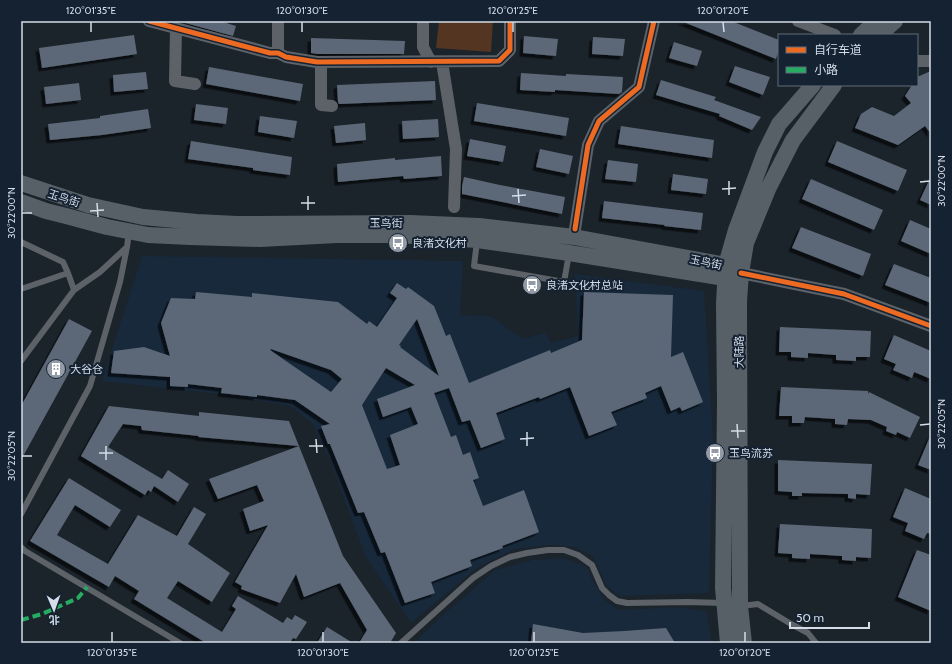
<svg xmlns="http://www.w3.org/2000/svg" width="952" height="664" viewBox="0 0 952 664" font-family="Cabin,'Noto Sans SC',sans-serif">
  <style>
    .built { fill: #18293c }
    .green { fill: #533522 }
    .building { fill: #5b6877; fill-rule: evenodd; filter: url(#shadow) }
    .lines { fill: none; stroke-linecap: round; stroke-linejoin: round }
    .lane { stroke: #5c6268; stroke-width: 6 }
    .street { stroke: #5c6268; stroke-width: 12 }
    .secondary { stroke: #575f67; stroke-width: 16 }
    .quiet { stroke: #26ab63; stroke-width: 4; stroke-dasharray: 8 4; stroke-linecap: butt }
    .cycleway-casing { stroke: #142232; stroke-width: 8 }
    .cycleway { stroke: #ed6a23; stroke-width: 5 }
    .ticks { fill: none; stroke: #d4dde8; stroke-width: 1.5 }
    .labels { text-anchor: middle; dominant-baseline: central; stroke-width: 4; stroke-linejoin: round; paint-order: stroke }
    .street-label { font-size: 11px; fill: #d4dde8; stroke: #142232 }
    .poi-label { font-size: 11px; fill: #d4dde8; stroke: #142232; text-anchor: start }
    .neatline { fill: none; stroke: #d4dde8; stroke-width: 1.5 }
    .ticks-label { font-size: 10px; text-anchor: middle; fill: #d4dde8 }
  </style>
  <defs>
    <filter id="shadow"><feDropShadow dx="-3.5" dy="3.5" stdDeviation="0" flood-color="#0009"/></filter>
  </defs>
  <rect width="100%" height="100%" fill="#1b232b"/>
  <path class="built" d="M142 256 463 261 460 315 491 316 522 339 545 333 551 343 578 336 575 274 704 291 713 436 709 593 620 596 607 586 593 556 575 547 547 545 515 549 478 567 411 623 366 557 330 461 312 423 291 406 219 394 102 381Z
    M564 558 587 567 593 582 605 601 619 610 675 607 706 611 712 643H414L440 618 495 570 532 560Z"/>
  <path class="green" d="M439 21H493L491 52 436 48Z"/>
  <path class="building" d="M178 21H220L236 26 233 36Z
    M681 21H731L779 40V50L776 59Z
    M134 35 137 54 42 68 39 48Z
    M524 36 558 39 556 56 523 53Z
    M593 37 625 39 623 56 592 54Z
    M311 38 405 41 404 54H318L311 53Z
    M674 42 702 51 697 66 669 58Z
    M735 66 770 77 763 95 729 82Z
    M209 67 303 84 300 101 206 84Z
    M931 71V134L925 126 898 145 855 128 861 114 872 107 894 116 911 103 905 96 912 85H917V77Z
    M146 72 148 89 114 92 113 75Z
    M521 73 566 76V74L623 77 622 92 619 94 555 90V92L520 90Z
    M661 80 716 97 714 100 761 117 752 130 719 116 720 114 656 95Z
    M435 81 436 100 339 104 338 102 337 85Z
    M79 83 81 100 46 104 44 87Z
    M477 103 569 118 566 136 474 121Z
    M196 104 228 108 226 124 194 120Z
    M148 109 151 128 102 135 50 140 48 124 100 118V116Z
    M260 116 297 121 294 138 258 132Z
    M438 119 439 137 403 139 402 121Z
    M365 123 366 140 336 143 334 126Z
    M621 126 714 140 712 158 618 144Z
    M470 139 506 146 503 162 467 156Z
    M191 141 292 157 290 175 253 170V168L188 159Z
    M837 141 907 170 898 191 828 162Z
    M540 149 573 156 569 174 536 167Z
    M441 156 442 176 404 179 403 176 338 182 337 164 395 158V160Z
    M608 160 638 164 636 182 605 179Z
    M673 174 708 179 706 194 671 190Z
    M931 176V205L920 200Z
    M464 177 500 185 565 197 562 214 462 194V186Z
    M811 179 883 210 874 230 802 199Z
    M604 201 703 213 701 230 664 226 665 225 602 218Z
    M910 220 931 229V254L901 241Z
    M801 227 871 254 863 276 792 248Z
    M894 264 931 278V303L885 285Z
    M397 283 406 289 408 287 434 306 446 336 450 334 469 383 550 350 551 353 582 340 584 292 673 295 671 357 683 352 703 402 682 411 680 407 671 411 661 386 645 393 647 398 611 412 617 425 589 436 570 387 540 399 539 397 496 413 505 439 481 448 470 420 462 422 449 388 434 393 451 437 456 435 463 455 470 452 479 478 473 480 483 506 524 490 539 532 502 546 503 548 470 560 472 566 431 582 435 593 405 603 385 552 381 553 364 512 358 513 330 444H328L321 426 330 424 295 400 257 395V397L221 393 222 388 188 384V387L170 386V377L111 373 114 351 144 347 170 356 161 323 171 298 195 299 196 292 252 297V293L338 302 367 324 369 321 377 327 397 298 390 293ZM417 319 439 376 400 347 401 346 399 345ZM271 349 331 370 342 379 331 392 270 350ZM386 368 415 385 377 399 383 417 411 407 418 424 390 435 400 465 387 469 362 405Z
    M69 319 92 331 21 460V406Z
    M780 327 871 331 870 357H856V361L836 360V355L808 353V358L791 357V352H779Z
    M894 335 931 351V379L914 372 912 378 893 370 896 364 884 359Z
    M781 387 868 391V394L869 392 920 417 910 438 897 432 896 435 886 431 887 427 871 420 848 419 847 425 835 424V419L805 417 804 423H792V416H779Z
    M109 406 199 416V412L289 421 299 446 198 437 199 436 142 430 141 426 123 424 108 447 162 479 168 470 189 484 178 502 154 486 151 492 148 490 145 495 81 456Z
    M931 434V470L918 465Z
    M299 446 343 556 396 633 390 643H359L367 630 340 583 304 597 296 574 280 603 241 589 242 586 235 582 268 525 250 531 243 509 264 501 257 485 218 499 209 479Z
    M778 460 872 464 870 495 856 494V499L848 498V494L802 493V496H792V492L778 491Z
    M69 478 121 510 110 527 75 505 57 535 108 564 138 515 177 536 194 507 206 514 188 544 230 573 212 602 178 581 167 598 222 632 236 609 232 606 238 596 283 623 287 617 292 620 295 615 307 622 296 639 293 638 290 643H206L134 599 139 591 115 576 109 587 30 541Z
    M905 488 931 499V534L927 533 924 539 905 531 908 523 893 517Z
    M780 524 872 529 871 558 856 557V561L842 560V556L810 554V559L792 558V554L778 553Z
    M917 550 931 555V611L898 597Z
    M533 624 583 633 624 631 666 628 675 643H531Z
    M327 627 353 643H317Z"/>
  <g class="lines">
    <path class="lane" d="M477 241 474 266 564 282 569 254
      M21 242 63 262 68 273 74 290
      M21 289 68 273
      M21 361 74 290 100 272 127 247 129 232
      M21 514 90 386 120 282 127 247
      M21 547 25 551 180 643
      M741 606 758 604 791 624 808 633 816 643
      M401 643 473 578 491 566 510 557 527 553 548 550H564L578 555 592 565 602 588 609 595 617 601 627 603 688 602 724 603"/>
    <path class="street" d="M149 21 270 53H278L286 57 317 62 499 61 510 50V21
      M278 21V53
      M423 21V47L431 62
      M798 21 835 35
      M176 28 175 81 195 84
      M917 61H931
      M321 62V105L332 106
      M442 62 456 149 454 207
      M575 229 588 145 599 121 639 87 654 21
      M741 273 844 294 931 326"/>
    <path class="secondary" d="M861 35 876 21
      M879 35 895 21
      M21 183 88 205 143 217 197 222 237 224 410 223 479 226 574 237 726 265 741 273
      M21 202 46 211 66 216 107 227 148 235 190 237 260 239 337 235H398L477 240 569 253 725 278 741 273
      M728 643 723 588 725 402 724 304 726 265 736 230 765 152 779 124 813 85
      M744 643 740 606 739 301 741 273 746 243 769 187 793 140 834 85"/>
    <path class="quiet" d="M21 620 42 614 78 598 87 587"/>
    <defs>
      <path id="cycleway" d="M149 21 270 53H278L286 57 317 62 499 61 510 50V21
        M575 229 588 145 599 121 639 87 654 21
        M741 273 844 294 931 326"/>
    </defs>
    <use href="#cycleway" class="cycleway-casing"/>
    <use href="#cycleway" class="cycleway"/>
  </g>
  <path class="ticks" d="M91 22V32M302 22V32M513 22V32M723 22 724 32M729 181V195M920 182 930 181M518 189 519 203M722 189 736 188M308 196V210M512 196 526 195M97 203 98 217M301 203H315M90 211 104 210M22 213H32M737 424 738 438M920 425 930 424M731 431H745M527 432V446M316 439 317 453M520 439 534 438M106 446V460M309 446H323M99 453H113M22 456H32M112 632V642M323 632V642M534 632V642M745 632V642"/>
  <defs>
    <symbol id="bus-disc" viewBox="-11 -11 22 22"><circle r="9.5" fill="#939ca6" stroke="#142232"/><path d="M-5-6H5V4H4V6H2V4H-2V6H-4V4H-5ZM-3.5-4V0h7V-4ZM-3.5 1.2v1.5H-2V1.2ZM2 1.2v1.5H3.5V1.2Z" fill="#fff"/></symbol>
    <symbol id="building-disc" viewBox="-11 -11 22 22"><circle r="9.5" fill="#939ca6" stroke="#142232"/><path d="M-4-6H4V6H1V3H-1V6H-4ZM-2.5-4.3h1.7v1.8h-1.7ZM.8-4.3h1.7v1.8H.8ZM-2.5-1h1.7V.8h-1.7ZM.8-1h1.7V.8H.8Z" fill="#fff"/></symbol>
  </defs>
  <g fill-rule="evenodd">
    <use href="#bus-disc" x="387" y="232" width="22" height="22"/>
    <use href="#bus-disc" x="521" y="274" width="22" height="22"/>
    <use href="#building-disc" x="45" y="358" width="22" height="22"/>
    <use href="#bus-disc" x="704" y="442" width="22" height="22"/>
  </g>
  <g class="labels">
    <g class="street-label">
      <text transform="translate(64 198) rotate(18)">玉鸟街</text>
      <text x="386" y="223">玉鸟街</text>
      <text transform="translate(706 262) rotate(12)">玉鸟街</text>
      <text transform="translate(739 352) rotate(-90)">大陆路</text>
    </g>
    <g class="poi-label">
      <text x="412" y="243">良渚文化村</text>
      <text x="546" y="285">良渚文化村总站</text>
      <text x="70" y="369">大谷仓</text>
      <text x="729" y="453">玉鸟流苏</text>
    </g>
  </g>
  <rect width="952" height="664" fill="none" stroke="#142232" stroke-width="44"/>
  <rect x="778" y="34" width="140" height="52" fill="#142232" stroke="#616d7b"/>
  <rect x="786" y="47" width="20" height="6" fill="#ed6a23" stroke="#616d7b"/>
  <text x="814" y="54" font-size="12" fill="#d4dde8">自行车道</text>
  <rect x="786" y="67" width="20" height="6" fill="#26ab63" stroke="#616d7b"/>
  <text x="814" y="74" font-size="12" fill="#d4dde8">小路</text>
  <g transform="translate(54 610) rotate(178)" stroke="#142232" stroke-width="3" paint-order="stroke">
  <path d="M0-3L7 15L0 10L-7 15Z" fill="#d4dde8"/>
  <text y="-6" font-size="11" font-weight="bold" text-anchor="middle" fill="#d4dde8">北</text>
  </g>
  <path d="M790 622v6h79v-6" fill="none" stroke="#d4dde8" stroke-width="2"/>
  <text x="796" y="622" font-size="12" fill="#d4dde8" stroke="#142232" stroke-width="3" paint-order="stroke">50 m</text>
  <rect x="22" y="22" width="908" height="620" class="neatline"/>
  <g class="ticks-label">
    <text x="91" y="14">120°01'35"E</text>
    <text x="302" y="14">120°01'30"E</text>
    <text x="513" y="14">120°01'25"E</text>
    <text x="723" y="14">120°01'20"E</text>
    <text transform="translate(941 181) rotate(-90)" y="4">30°22'00"N</text>
    <text transform="translate(11 213) rotate(-90)" y="4">30°22'00"N</text>
    <text transform="translate(941 424) rotate(-90)" y="4">30°22'05"N</text>
    <text transform="translate(11 456) rotate(-90)" y="4">30°22'05"N</text>
    <text x="112" y="656">120°01'35"E</text>
    <text x="323" y="656">120°01'30"E</text>
    <text x="534" y="656">120°01'25"E</text>
    <text x="745" y="656">120°01'20"E</text>
  </g>
</svg>
